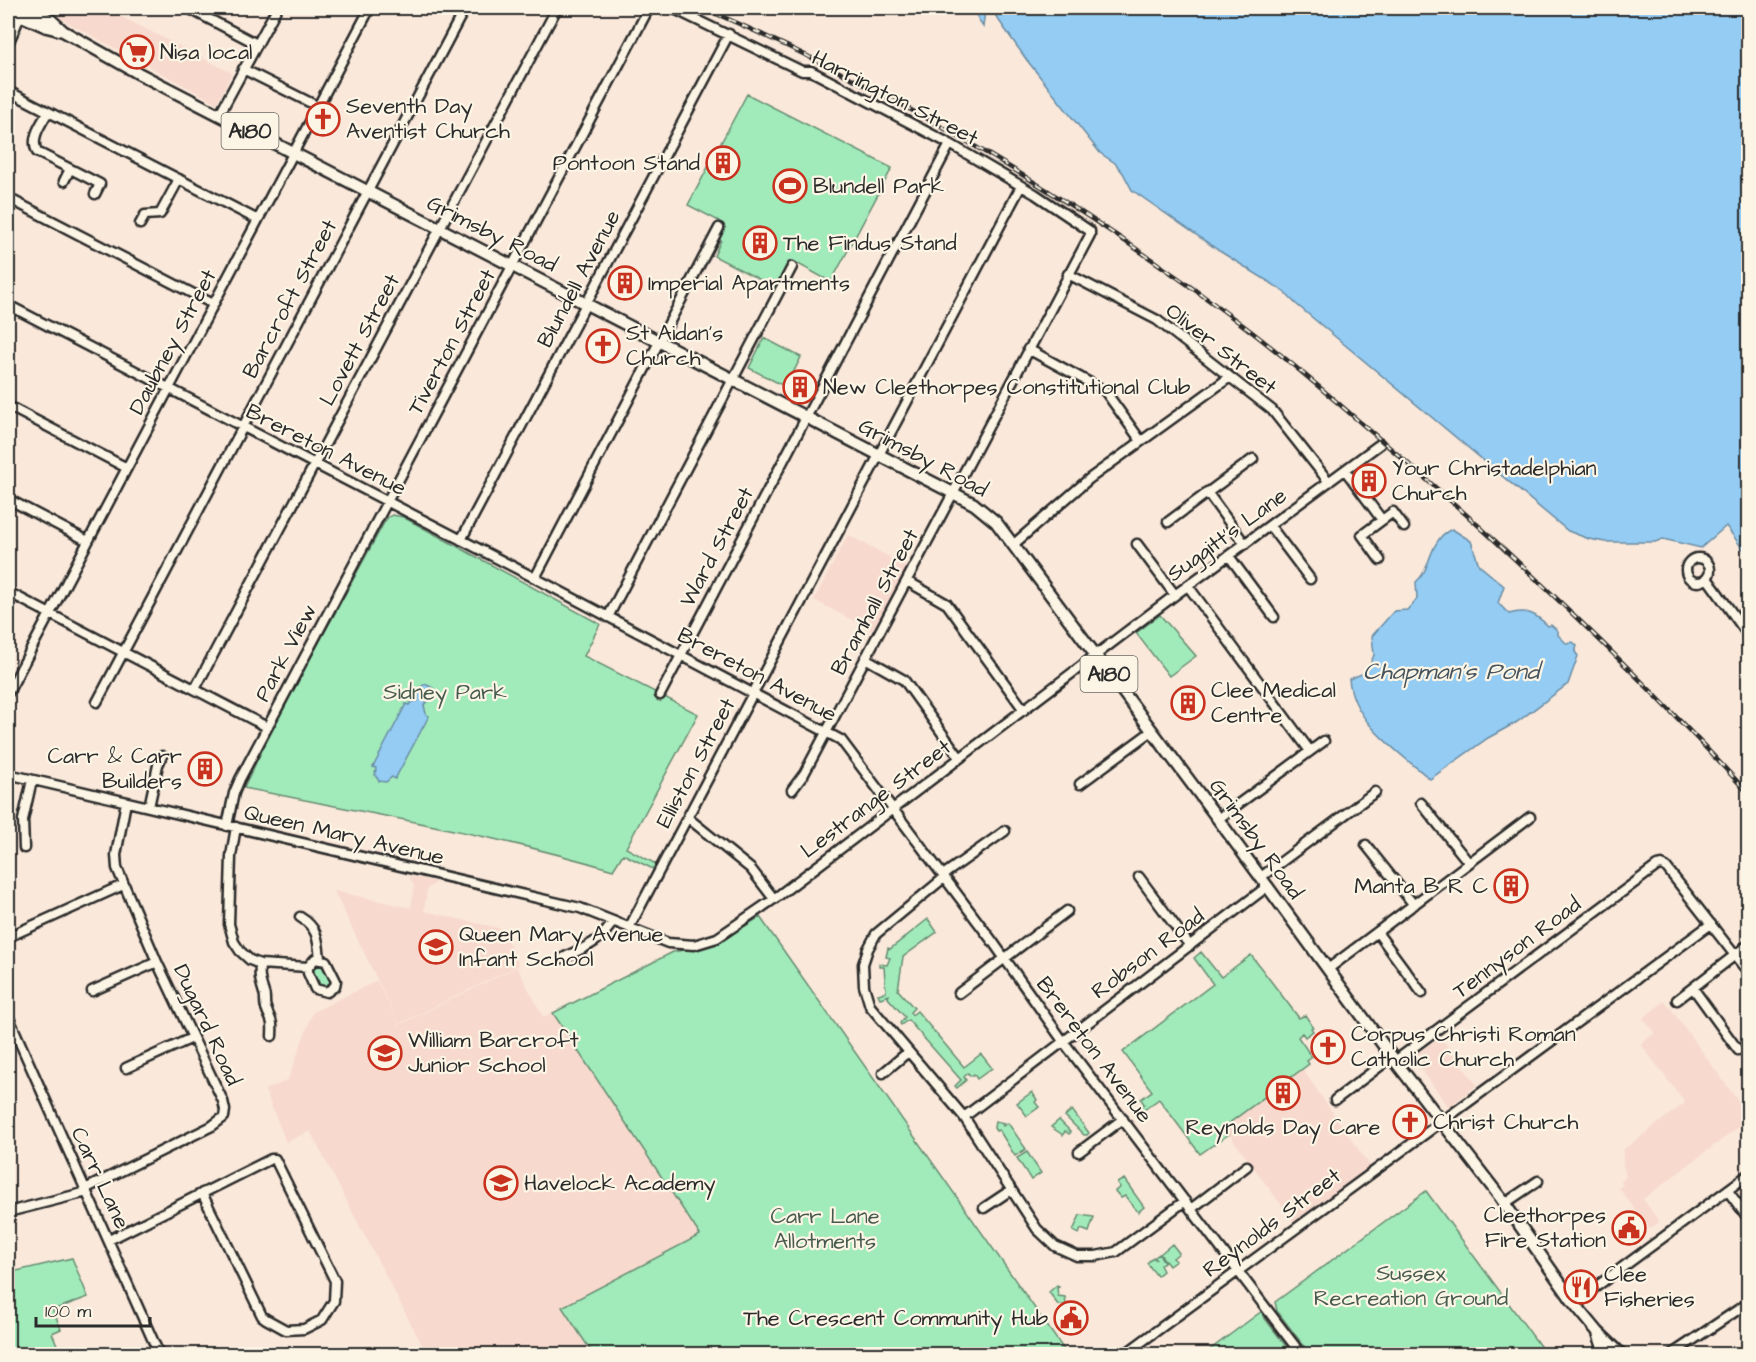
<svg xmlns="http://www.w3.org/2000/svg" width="1756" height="1362" viewBox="0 0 1756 1362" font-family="'Architects Daughter',sans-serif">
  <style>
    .built { fill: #f7d9cd }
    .green { fill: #a1ebba; stroke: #668b72; stroke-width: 1.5 }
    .water { fill: #94ccf3; stroke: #6a8ca3; stroke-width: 1.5 }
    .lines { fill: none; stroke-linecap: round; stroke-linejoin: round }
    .minor-casing { stroke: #2b2b2b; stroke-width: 13 }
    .major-casing { stroke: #2b2b2b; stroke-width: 15 }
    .minor { stroke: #fcf5e5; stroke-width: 8 }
    .major { stroke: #fcf5e5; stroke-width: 10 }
    .rail-casing { stroke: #2b2b2b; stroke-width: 4.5 }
    .rail { stroke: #fcf5e5; stroke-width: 2; stroke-dasharray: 7; stroke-linecap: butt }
    .labels { text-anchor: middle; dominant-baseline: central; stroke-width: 4.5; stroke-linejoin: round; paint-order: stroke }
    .shield { fill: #fcf5e5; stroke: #6a6863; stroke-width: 1.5 }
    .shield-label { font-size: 21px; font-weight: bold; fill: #2b2b2b }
    .poi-label { font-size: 22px; fill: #2b2b2b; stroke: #fcf5e5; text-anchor: start }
    .street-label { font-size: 22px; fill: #2b2b2b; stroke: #fcf5e5 }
    .park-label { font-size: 22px; fill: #485b4f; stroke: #fcf5e5 }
    .water-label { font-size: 24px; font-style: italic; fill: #45535d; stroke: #fcf5e5 }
  </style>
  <rect width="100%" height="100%" fill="#fae8da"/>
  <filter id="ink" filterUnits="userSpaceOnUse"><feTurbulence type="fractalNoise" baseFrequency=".0167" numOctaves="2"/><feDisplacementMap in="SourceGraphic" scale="12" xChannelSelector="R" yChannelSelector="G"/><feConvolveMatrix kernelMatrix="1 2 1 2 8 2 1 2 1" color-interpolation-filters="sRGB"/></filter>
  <g filter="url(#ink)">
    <path class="built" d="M58 8H104L232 73 217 103 54 15Z
      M848 535 908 567 873 631 814 600Z
      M409 876 436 882 427 889 424 911 502 929 519 965 399 1024 334 891 411 908 414 886Z
      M1201 952 1221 977 1251 955 1281 1039 1370 1166 1294 1222 1229 1134 1200 1154 1159 1099 1141 1112 1138 1109 1144 1104 1141 1099 1152 1091 1123 1052 1213 984 1194 958Z
      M517 967 543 1017 553 1013 700 1236 618 1277 563 1308 593 1354H427L310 1131 286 1142 265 1090 288 1080 313 1012 377 981 399 1025Z
      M1665 1001 1748 1115V1120L1643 1199 1659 1222 1650 1229 1619 1188 1623 1185 1621 1181 1626 1177 1623 1163V1150L1685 1103 1641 1044 1655 1033 1643 1018Z
      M1440 1037 1477 1085 1449 1107 1412 1057Z"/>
    <path class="green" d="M747 94 892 168 831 282 793 261 776 288 714 256 721 240 711 235 719 221 688 205Z
      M764 338 801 357 786 387 749 368Z
      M392 515 403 517 600 624 584 656 698 714 626 848 656 864 653 869 623 854 613 870C492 834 367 813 244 788L271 731 385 521 388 517Z
      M1160 615 1196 656 1169 676 1136 633Z
      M760 917 1067 1354H593L562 1307 700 1235 553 1013 673 952 715 944Z
      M928 919 937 932 903 957 898 990 914 1008 910 1012 912 1015 917 1011 964 1067 981 1054 992 1068 977 1079 974 1074 971 1076 968 1073 964 1077 966 1080 957 1088 955 1086 961 1080 908 1020 901 1025 900 1023 905 1017 888 998 889 995 880 998 878 994 886 992 884 967H879V964L887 965 890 958 886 957 888 948 890 949Z
      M1201 952 1221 977 1251 955 1299 1018 1305 1015 1313 1027 1311 1028 1313 1031 1305 1037 1302 1033 1298 1037 1312 1057 1307 1061 1309 1064 1224 1127 1229 1134 1200 1154 1159 1099 1141 1112 1138 1109 1144 1104 1141 1099 1152 1091 1123 1052 1213 984 1194 958Z
      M317 964H322L332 980 328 987 321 986 314 972V967Z
      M1032 1092 1037 1100 1035 1102 1039 1107 1027 1116 1017 1103Z
      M1072 1110 1089 1133 1087 1135H1084L1065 1116Z
      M1059 1120 1071 1132 1069 1134 1065 1131 1063 1135 1051 1127Z
      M995 1121 1004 1123 1002 1124 1003 1126 1008 1123 1026 1149 1015 1156 999 1130 996 1131 994 1128Z
      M1027 1152 1041 1173 1031 1180 1017 1158Z
      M1124 1179 1144 1207 1138 1212 1125 1196 1121 1198 1115 1191 1120 1187 1117 1183Z
      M1426 1191 1540 1346 1529 1354H1310L1277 1311 1275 1302Z
      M1080 1215 1094 1217 1089 1232 1081 1229 1079 1234 1073 1231Z
      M1172 1244 1179 1253 1173 1258 1176 1261 1169 1266 1160 1254Z
      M1159 1254 1164 1262 1160 1265 1163 1271 1157 1276 1147 1263 1153 1257 1156 1260 1155 1257Z
      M72 1258 88 1297 53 1310 61 1329 52 1333 61 1354H8V1273Z
      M1057 1285 1059 1287 1057 1288 1058 1296 1065 1297 1066 1305H1058L1049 1292Z
      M1262 1311 1263 1316 1292 1354H1204Z"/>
    <path class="water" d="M972 8H1748V556L1726 526 1701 548 1663 539 1655 542H1605L1589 539 1568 531 1296 304 1282 290 1221 252 1132 190 1123 173 1115 163 1100 153 1026 59 993 12 985 10 983 27Z
      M1452 529 1471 541 1479 565 1504 586 1498 603 1509 614C1526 609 1535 613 1548 626L1551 625 1558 631V635L1567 644 1573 642 1577 646 1575 652 1578 656 1568 684 1517 722 1488 738 1430 779C1399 752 1353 723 1349 679L1367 672 1374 655 1372 636 1394 611 1407 610 1417 599 1416 582C1430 570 1428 552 1440 538 1443 534 1448 531 1452 529Z
      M425 684 433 688C439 699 428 698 424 705L426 714 429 716 395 779 392 777 386 782 379 781 375 775 376 768 373 767 406 704 409 705 411 702 418 701V689Z"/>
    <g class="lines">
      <defs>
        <path id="minor" d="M188 8 257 44
          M672 8 802 71H811L950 144 1035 194 1090 231V235L804 774 792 790
          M8 44 22 12
          M243 69 317 106
          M8 91 258 220
          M48 112C41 124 30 138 37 152L100 184 95 194
          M219 115 277 8
          M64 181 70 169
          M8 198 213 304
          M140 224 145 215 160 214 179 179
          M1068 274 1157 320 1272 410 1329 482
          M8 305 535 578 841 740 993 942 1063 1041 1301 1354
          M1028 349 1105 391 1141 441
          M8 406 127 468
          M1345 470 1382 520
          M1207 492 1245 544
          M8 499 88 541
          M1168 522 1253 459
          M1270 526 1310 579
          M461 540 729 34
          M1014 544 1089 479 1230 377
          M1137 544 1175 595
          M1229 556 1274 617
          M1686 570a12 12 0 1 1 24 0a12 12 0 1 1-24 0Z
          M1380 560 1362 535 1393 512 1404 527
          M535 578 719 228
          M1707 578 1748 635
          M907 581 947 604 1024 710
          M1188 586 1310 751
          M8 592 267 727
          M608 617 792 267
          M865 658 904 680 960 758
          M195 689 557 8
          M8 693 370 8
          M660 695 950 144
          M97 702 465 8
          M8 774 580 908 668 943 694 945 717 938 774 899 1175 595 1380 444
          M1080 784 1152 731
          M1421 803 1469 863
          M149 807 158 765 162 756
          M688 818 751 869 774 899
          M1218 819 1324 741
          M227 826 234 793 240 779 649 8
          M236 827 231 856 229 924 234 942 240 951 250 960 260 964 308 967
          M1366 845 1414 905
          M24 848 23 820 32 780
          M943 875 1005 831
          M945 877 876 934 868 949 863 964 864 986 870 1006 964 1117 1037 1229 1055 1246 1077 1256H1096L1116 1252 1185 1201
          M1139 877 1190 946
          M1261 877 1375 792
          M300 917C318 928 318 939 320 959
          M629 928 1021 186
          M1377 932 1422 993
          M8 937 123 885
          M563 958C583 948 602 942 613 921
          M315 959 326 961 336 981 335 986 327 992 315 989 308 973V967Z
          M260 964C259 978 260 980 264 993 266 997 264 1003 266 1008 271 1022 273 1018 272 1036
          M1328 969 1530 817
          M1693 988 1738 1050
          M92 991 157 962
          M959 993 1067 911
          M1677 1000 1748 945
          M8 1016 159 1354
          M1395 1061 1657 866 1662 865 1666 867 1748 972
          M126 1068 192 1038
          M883 1073 908 1052
          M1335 1100 1392 1057
          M964 1117 1268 886
          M1079 1152 1123 1119
          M85 1189 212 1126 224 1117 225 1110 223 1101 157 962 117 868 116 855 126 802
          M1728 1191 1748 1218
          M1504 1204 1538 1181
          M984 1208 1011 1190
          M1191 1209 1247 1166
          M8 1212 87 1192
          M109 1240 271 1159H275L335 1281 334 1301 322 1320 304 1329 286 1330 266 1319 262 1316 202 1193
          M1574 1303 1748 1175
          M1125 1354 1711 924
          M1672 1354 1748 1303"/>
        <path id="major" d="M27 8 51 20 63 31 136 72 953 493 974 504 996 522 1218 819 1395 1061 1500 1197 1574 1303 1598 1332 1621 1354
          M8 10 47 27 63 31
          M1598 1333 1605 1354"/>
      </defs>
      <use href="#minor" class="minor-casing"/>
      <use href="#major" class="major-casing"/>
      <use href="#minor" class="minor"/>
      <use href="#major" class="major"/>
      <defs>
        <path id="rail" d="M703 8C896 91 1076 200 1244 326 1284 356 1323 390 1361 423 1410 465 1458 506 1505 550 1589 628 1671 709 1748 793"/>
      </defs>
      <use href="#rail" class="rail-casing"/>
      <use href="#rail" class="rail"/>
    </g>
  </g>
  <defs>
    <symbol id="supermarket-ring" viewBox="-11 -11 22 22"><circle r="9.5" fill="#fcf5e5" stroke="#c8321e" stroke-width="1.5"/><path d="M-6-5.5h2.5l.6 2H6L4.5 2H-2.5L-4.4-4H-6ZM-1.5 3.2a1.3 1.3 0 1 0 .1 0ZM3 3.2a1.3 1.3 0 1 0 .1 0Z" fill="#c8321e"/></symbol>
    <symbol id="church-ring" viewBox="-11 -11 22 22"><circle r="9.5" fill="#fcf5e5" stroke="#c8321e" stroke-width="1.5"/><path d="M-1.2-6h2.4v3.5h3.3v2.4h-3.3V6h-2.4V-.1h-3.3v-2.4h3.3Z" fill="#c8321e"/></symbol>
    <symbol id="building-ring" viewBox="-11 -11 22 22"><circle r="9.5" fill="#fcf5e5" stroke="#c8321e" stroke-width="1.5"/><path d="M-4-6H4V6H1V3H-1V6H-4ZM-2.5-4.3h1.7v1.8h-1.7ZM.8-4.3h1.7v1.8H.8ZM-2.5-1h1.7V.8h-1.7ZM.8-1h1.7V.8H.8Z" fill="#c8321e"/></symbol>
    <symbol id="stadium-ring" viewBox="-11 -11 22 22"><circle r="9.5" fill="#fcf5e5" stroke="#c8321e" stroke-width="1.5"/><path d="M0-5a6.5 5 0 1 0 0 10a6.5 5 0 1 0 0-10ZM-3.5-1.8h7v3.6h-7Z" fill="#c8321e"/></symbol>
    <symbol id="school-ring" viewBox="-11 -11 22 22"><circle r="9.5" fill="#fcf5e5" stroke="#c8321e" stroke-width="1.5"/><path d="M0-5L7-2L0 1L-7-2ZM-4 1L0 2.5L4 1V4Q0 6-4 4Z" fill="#c8321e"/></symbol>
    <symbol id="civic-ring" viewBox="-11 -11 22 22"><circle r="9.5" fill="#fcf5e5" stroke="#c8321e" stroke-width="1.5"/><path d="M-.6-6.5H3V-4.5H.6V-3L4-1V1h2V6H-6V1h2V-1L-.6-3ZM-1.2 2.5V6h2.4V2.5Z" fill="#c8321e"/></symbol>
    <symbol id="restaurant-ring" viewBox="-11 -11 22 22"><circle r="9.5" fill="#fcf5e5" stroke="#c8321e" stroke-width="1.5"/><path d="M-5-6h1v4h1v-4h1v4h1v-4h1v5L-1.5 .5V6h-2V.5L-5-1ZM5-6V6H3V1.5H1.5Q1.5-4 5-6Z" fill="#c8321e"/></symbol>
  </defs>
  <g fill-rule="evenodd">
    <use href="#supermarket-ring" x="118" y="33" width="38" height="38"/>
    <use href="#church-ring" x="304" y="100" width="38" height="38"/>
    <use href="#building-ring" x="704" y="144" width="38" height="38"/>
    <use href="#stadium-ring" x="771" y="167" width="38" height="38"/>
    <use href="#building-ring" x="741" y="224" width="38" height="38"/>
    <use href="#building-ring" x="606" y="264" width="38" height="38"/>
    <use href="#church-ring" x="584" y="327" width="38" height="38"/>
    <use href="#building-ring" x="781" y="368" width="38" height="38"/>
    <use href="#building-ring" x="1350" y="462" width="38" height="38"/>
    <use href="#building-ring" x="1169" y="684" width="38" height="38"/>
    <use href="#building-ring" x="186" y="750" width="38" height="38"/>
    <use href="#building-ring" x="1492" y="867" width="38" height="38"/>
    <use href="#school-ring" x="417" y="928" width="38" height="38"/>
    <use href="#church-ring" x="1309" y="1028" width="38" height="38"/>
    <use href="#school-ring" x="366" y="1034" width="38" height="38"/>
    <use href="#building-ring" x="1264" y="1074" width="38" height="38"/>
    <use href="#church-ring" x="1391" y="1103" width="38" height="38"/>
    <use href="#school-ring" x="482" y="1164" width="38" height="38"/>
    <use href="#civic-ring" x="1610" y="1209" width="38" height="38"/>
    <use href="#restaurant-ring" x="1562" y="1268" width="38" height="38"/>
    <use href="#civic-ring" x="1052" y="1299" width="38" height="38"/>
  </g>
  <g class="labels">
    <g class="shield">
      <rect x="221.5" y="113" width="57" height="36" rx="4.5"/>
      <rect x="1080.5" y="656" width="57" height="36" rx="4.5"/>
    </g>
    <g class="shield-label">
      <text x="250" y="131">A180</text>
      <text x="1109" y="674">A180</text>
    </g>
    <g class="poi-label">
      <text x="160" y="52">Nisa local</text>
      <text x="346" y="106">Seventh Day<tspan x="346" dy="25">Aventist Church</tspan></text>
      <text x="700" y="163" text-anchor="end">Pontoon Stand</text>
      <text x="813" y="186">Blundell Park</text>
      <text x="783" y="243">The Findus Stand</text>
      <text x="648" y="283">Imperial Apartments</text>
      <text x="626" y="333">St Aidan's<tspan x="626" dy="25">Church</tspan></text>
      <text x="823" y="387">New Cleethorpes Constitutional Club</text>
      <text x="1392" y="468">Your Christadelphian<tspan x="1392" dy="25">Church</tspan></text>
      <text x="1211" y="690">Clee Medical<tspan x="1211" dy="25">Centre</tspan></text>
      <text x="182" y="756" text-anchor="end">Carr &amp; Carr<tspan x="182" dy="25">Builders</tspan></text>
      <text x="1488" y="886" text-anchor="end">Manta B R C</text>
      <text x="459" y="934">Queen Mary Avenue<tspan x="459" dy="25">Infant School</tspan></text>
      <text x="1351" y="1034">Corpus Christi Roman<tspan x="1351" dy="25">Catholic Church</tspan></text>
      <text x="408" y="1040">William Barcroft<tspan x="408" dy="25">Junior School</tspan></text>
      <text x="1433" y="1122">Christ Church</text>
      <text x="1283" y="1127" text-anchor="middle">Reynolds Day Care</text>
      <text x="524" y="1183">Havelock Academy</text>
      <text x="1606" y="1215" text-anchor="end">Cleethorpes<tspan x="1606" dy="25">Fire Station</tspan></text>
      <text x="1604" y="1274">Clee<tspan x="1604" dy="25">Fisheries</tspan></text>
      <text x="1048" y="1318" text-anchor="end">The Crescent Community Hub</text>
    </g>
    <g class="street-label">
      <text transform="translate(895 98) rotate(27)">Harrington Street</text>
      <text transform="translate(492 234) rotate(27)">Grimsby Road</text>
      <text transform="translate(579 279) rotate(-62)">Blundell Avenue</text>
      <text transform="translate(290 299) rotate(-62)">Barcroft Street</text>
      <text transform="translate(360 340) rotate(-62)">Lovett Street</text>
      <text transform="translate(173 342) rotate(-62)">Daubney Street</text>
      <text transform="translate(452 342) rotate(-62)">Tiverton Street</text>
      <text transform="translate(1221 349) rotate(38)">Oliver Street</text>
      <text transform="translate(326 450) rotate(27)">Brereton Avenue</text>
      <text transform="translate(923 458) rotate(28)">Grimsby Road</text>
      <text transform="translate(1227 535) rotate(-36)">Suggitt's Lane</text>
      <text transform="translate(717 547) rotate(-62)">Ward Street</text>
      <text transform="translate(875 602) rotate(-62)">Bramhall Street</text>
      <text transform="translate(286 653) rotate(-62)">Park View</text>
      <text transform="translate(757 675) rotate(28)">Brereton Avenue</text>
      <text transform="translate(696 763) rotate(-62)">Elliston Street</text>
      <text transform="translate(876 799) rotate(-37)">Lestrange Street</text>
      <text transform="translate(344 835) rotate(13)">Queen Mary Avenue</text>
      <text transform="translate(1256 839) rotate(54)">Grimsby Road</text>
      <text transform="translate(1517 948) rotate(-37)">Tennyson Road</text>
      <text transform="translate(1148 954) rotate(-37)">Robson Road</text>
      <text transform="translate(207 1025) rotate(65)">Dugard Road</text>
      <text transform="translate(1094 1050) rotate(53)">Brereton Avenue</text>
      <text transform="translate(100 1178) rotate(65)">Carr Lane</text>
      <text transform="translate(1272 1223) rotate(-37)">Reynolds Street</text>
    </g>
    <g class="park-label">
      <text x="445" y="692">Sidney Park</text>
      <text x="825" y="1216">Carr Lane<tspan x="825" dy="25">Allotments</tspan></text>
      <text x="1411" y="1273">Sussex<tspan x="1411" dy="25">Recreation Ground</tspan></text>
    </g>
    <g class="water-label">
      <text x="1451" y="672">Chapman's Pond</text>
    </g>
  </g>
  <rect width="1756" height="1362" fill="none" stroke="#fcf5e5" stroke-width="30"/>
  <rect x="15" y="15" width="1726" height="1332" fill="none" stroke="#2b2b2b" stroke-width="2" filter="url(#ink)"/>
  <path d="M36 1317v9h114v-9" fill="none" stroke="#2b2b2b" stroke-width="3"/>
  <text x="45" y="1317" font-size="18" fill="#2b2b2b" stroke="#fcf5e5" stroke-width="4.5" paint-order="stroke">100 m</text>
</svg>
